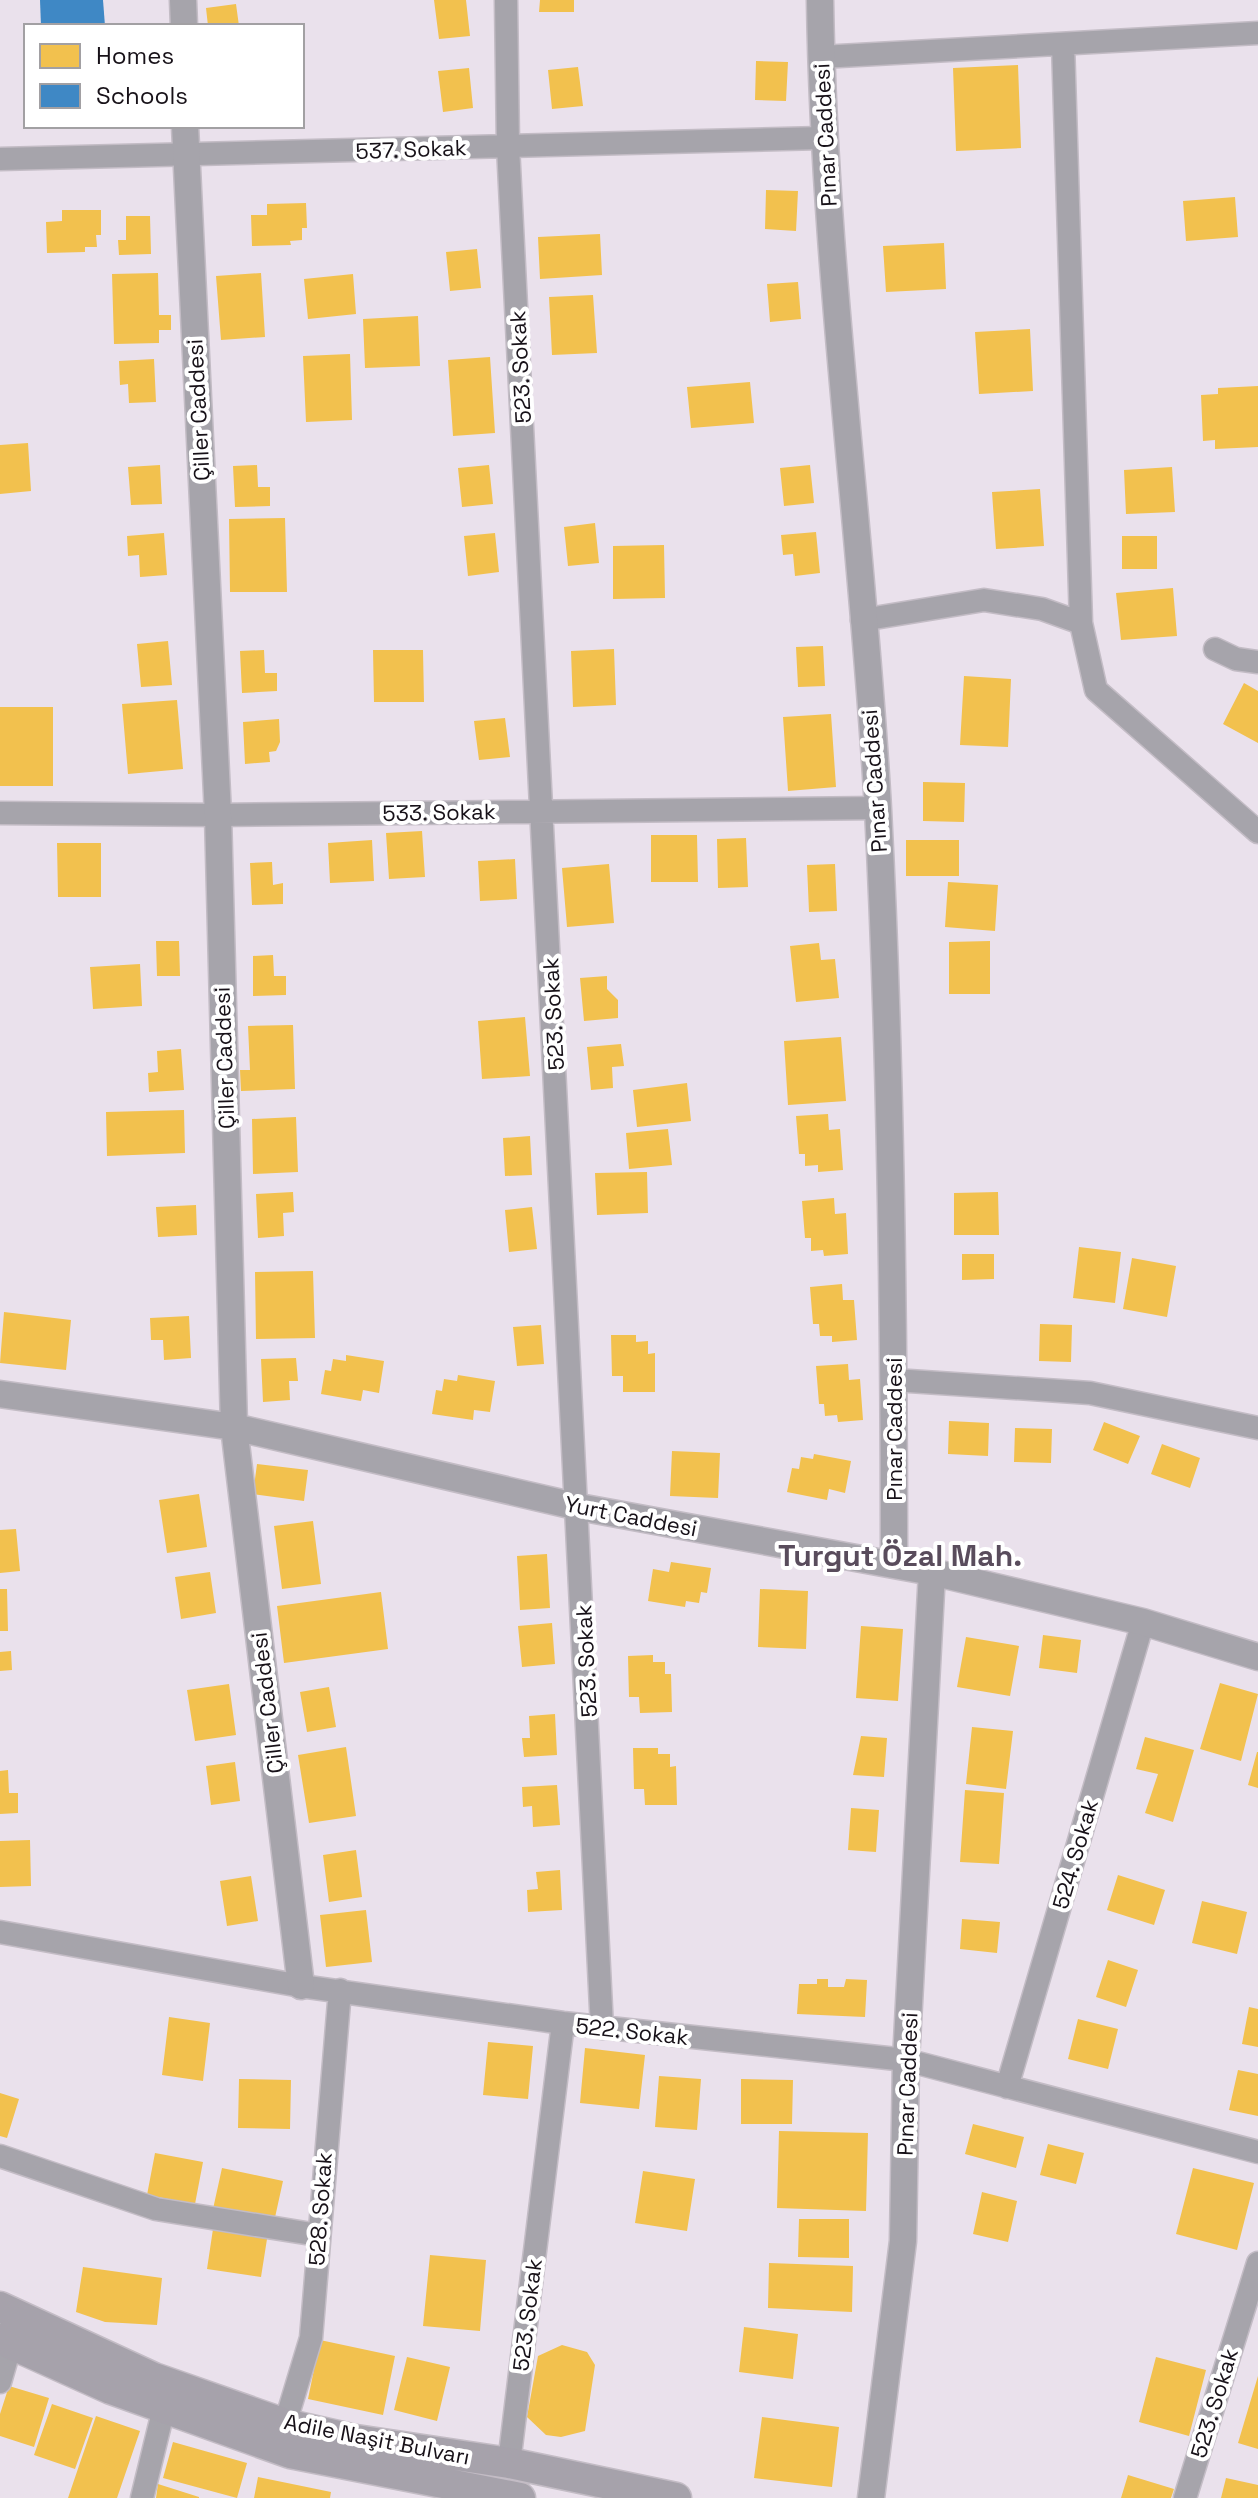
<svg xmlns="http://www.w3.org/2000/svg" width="1258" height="2498" viewBox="0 0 1258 2498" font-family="'Space Grotesk',sans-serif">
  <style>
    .homes { fill: #f2c14e }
    .schools { fill: #3f88c5 }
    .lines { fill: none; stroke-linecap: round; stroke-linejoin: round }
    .minor-casing { stroke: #c3bcc5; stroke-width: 25 }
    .tertiary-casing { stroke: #c3bcc5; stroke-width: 29 }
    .secondary-casing { stroke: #c3bcc5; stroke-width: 33 }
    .minor { stroke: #a6a4ab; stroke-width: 22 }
    .tertiary { stroke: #a6a4ab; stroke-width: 26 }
    .secondary { stroke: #a6a2ab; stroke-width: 30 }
    .labels { text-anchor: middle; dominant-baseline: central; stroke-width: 8; stroke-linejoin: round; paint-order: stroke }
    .street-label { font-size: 22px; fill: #171118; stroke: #fff }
    .district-label { font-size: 30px; font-weight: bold; fill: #594c5c; stroke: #fff }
  </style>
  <rect width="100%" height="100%" fill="#eae1ec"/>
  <path class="homes" d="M434 0H466L470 36 439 39Z
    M540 0H574V12H539Z
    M236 4 239 26H208L206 8Z
    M756 61 788 62 786 101 755 100Z
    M1018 65 1021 148 956 151 953 68Z
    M578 67 583 106 552 109 548 70Z
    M469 68 473 108 443 112 438 71Z
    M766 190 798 191 796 231 765 229Z
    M1235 197 1238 237 1186 241 1183 201Z
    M306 203 307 228H302V240L290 241 291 245 252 246 251 215H267V204Z
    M62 210H101V235H96L97 247H85V252L47 253 46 222 62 221Z
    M126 216H150L151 254 119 255 118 240H126Z
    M600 234 602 275 540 279 538 237Z
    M944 243 946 289 886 292 883 246Z
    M477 249 481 288 450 291 446 252Z
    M158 273 159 315H171V330H159V343L114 344 112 274Z
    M261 273 265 337 221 340 216 276Z
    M353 274 356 314 308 319 304 279Z
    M798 282 801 319 770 322 767 284Z
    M593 295 597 353 552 355 549 297Z
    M418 316 420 366 365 368 363 319Z
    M1030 329 1033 391 979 394 975 332Z
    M350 354 352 420 306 422 303 356Z
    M490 357 495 433 453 436 448 360Z
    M154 359 156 402 129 403 128 384 120 385 119 361Z
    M750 382 754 423 691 428 687 387Z
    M1258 386V447L1215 449V440L1203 441 1201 395 1218 394V388Z
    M28 443 31 491 0 494V445Z
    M160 465 162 504 131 505 128 467Z
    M257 465 258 487H270V506L235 507 233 466Z
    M489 465 493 504 462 507 458 468Z
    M810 465 814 503 784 506 780 468Z
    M1172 467 1175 512 1126 514 1124 470Z
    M1040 489 1044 546 996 549 992 492Z
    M285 518 287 592H230L229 519Z
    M595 523 599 563 568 566 564 527Z
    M816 532 820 573 795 576 793 554 783 555 781 535Z
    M164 533 167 575 140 577 139 555 128 556 127 536Z
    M495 533 499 572 468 576 464 536Z
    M1122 536H1157V569H1122Z
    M664 545 665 598 613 599V546Z
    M1173 588 1177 636 1121 640 1116 593Z
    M168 641 172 685 141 687 137 644Z
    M823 646 825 686 798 687 796 647Z
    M614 649 616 705 573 707 571 651Z
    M264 650 265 673H277V691L242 693 240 651Z
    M373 650H423L424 702H374Z
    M964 676 1011 679 1008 747 960 745Z
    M1244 683 1258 691V743L1223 724Z
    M177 700 183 769 128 774 122 704Z
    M0 707H53V786H0Z
    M831 714 836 787 788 791 783 717Z
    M505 718 510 757 479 760 474 721Z
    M279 719 280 742 276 751 269 752 270 762 245 764 243 722Z
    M923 782 965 783 964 822 923 821Z
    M422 831 425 877 389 879 386 833Z
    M651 835H697L698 882H651Z
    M746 838 748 887 718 888 717 839Z
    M372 840 374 881 330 883 328 843Z
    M906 840H959V876H906Z
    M57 843H101V897H58Z
    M515 859 517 899 480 901 478 861Z
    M272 862 273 885 283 883V904L252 905 250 863Z
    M609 864 614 923 567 927 562 868Z
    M835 864 837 911 809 912 807 865Z
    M948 882 998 885 995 931 945 927Z
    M156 941H179L180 976H157Z
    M990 941V994H949V942Z
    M819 943 821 960 835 959 839 998 796 1002 790 946Z
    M273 955 274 976H286V995L253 996V956Z
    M140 964 142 1006 93 1009 90 967Z
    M607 976V989L618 1000V1018L584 1021 580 978Z
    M525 1017 530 1076 482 1079 478 1021Z
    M293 1025 295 1089 241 1091 240 1070H250L248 1026Z
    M841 1037 846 1101 788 1105 784 1041Z
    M621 1044 624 1066 612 1067 613 1088 591 1090 587 1047Z
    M181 1049 184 1090 149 1092 148 1073 158 1072 157 1051Z
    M687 1083 691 1121 637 1127 633 1090Z
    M184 1110 185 1153 107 1156 106 1112Z
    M828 1114 829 1130 840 1129 843 1170 818 1172V1165L805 1166V1154H799L796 1116Z
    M296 1117 298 1172 253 1174 252 1119Z
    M668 1129 672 1165 629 1169 626 1133Z
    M530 1136 532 1175 505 1176 503 1138Z
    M647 1172 648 1213 597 1215 595 1173Z
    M293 1192 294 1212 283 1213 284 1236 258 1238 256 1194Z
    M998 1192 999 1235H954V1193Z
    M834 1198 835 1214 846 1213 848 1254 824 1256 823 1250 811 1251V1238H805L802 1201Z
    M196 1205 197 1235 158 1237 156 1207Z
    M532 1207 537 1249 509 1252 505 1210Z
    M1079 1247 1121 1252 1115 1303 1073 1298Z
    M962 1254H994V1279L962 1280Z
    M1132 1258 1176 1266 1167 1317 1123 1309Z
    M313 1271 315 1338 256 1339 255 1272Z
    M842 1284 843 1300H854L857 1340 832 1342V1336H820L819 1324H813L810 1287Z
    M4 1312 71 1320 66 1370 0 1363Z
    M189 1316 191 1358 164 1360 163 1340H151L150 1318Z
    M1040 1324 1072 1325 1071 1362 1039 1361Z
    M541 1325 544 1364 517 1366 513 1327Z
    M611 1335H636V1342L648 1341V1354L655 1353V1392H623V1376H612Z
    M346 1355 384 1361 379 1393 363 1390 361 1401 321 1394 325 1370 331 1371 333 1359 346 1361Z
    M296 1358 298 1381H289L290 1400 263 1402 261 1359Z
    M848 1364 849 1380 860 1379 863 1420 838 1422 837 1415 825 1416 824 1404H819L816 1366Z
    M458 1375 495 1381 490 1412 474 1410 473 1420 432 1414 436 1390 442 1391 444 1379 457 1381Z
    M949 1421 989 1423 988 1456 948 1454Z
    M1104 1422 1140 1436 1128 1464 1093 1450Z
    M1015 1428 1052 1429 1051 1463 1014 1462Z
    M1162 1444 1200 1458 1190 1488 1151 1474Z
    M672 1451 720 1453 718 1498 670 1496Z
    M814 1454 851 1461 845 1493 829 1489 827 1500 787 1492 792 1468 799 1469 801 1457 813 1459Z
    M257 1464 308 1470 304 1501 253 1494Z
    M199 1494 207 1547 167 1553 159 1500Z
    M313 1521 321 1584 282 1589 274 1526Z
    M16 1529 20 1571 0 1573V1530Z
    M547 1554 550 1608 520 1610 517 1556Z
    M671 1562 711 1568 707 1593 701 1592 699 1603 686 1601 685 1607 648 1601 653 1569 669 1572Z
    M210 1572 216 1613 181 1619 175 1577Z
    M0 1589H7L8 1631H0Z
    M760 1589 808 1591 806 1649 758 1647Z
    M381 1592 388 1649 284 1663 277 1606Z
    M552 1623 555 1664 522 1667 518 1626Z
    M861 1626 903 1629 898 1701 856 1698Z
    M1043 1635 1081 1640 1077 1673 1039 1668Z
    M966 1637 1019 1646 1010 1696 957 1687Z
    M11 1651 12 1670 0 1671V1652Z
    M653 1655V1662H665V1674H671L672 1712 640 1713 639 1697H629L628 1656Z
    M1220 1683 1258 1694 1241 1761 1200 1749Z
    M229 1684 236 1735 195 1741 187 1690Z
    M329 1687 336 1727 307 1732 300 1692Z
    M555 1714 557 1755 524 1757 522 1738H530L529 1716Z
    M972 1727 1013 1731 1006 1789 966 1784Z
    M861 1736 887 1738 884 1777 853 1775Z
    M1145 1737 1194 1750 1173 1822 1145 1813 1158 1774 1136 1769Z
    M346 1747 356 1816 309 1823 298 1755Z
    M633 1748H658V1754H670V1767L676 1766 677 1805H645L644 1789H634Z
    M1257 1752H1258V1788L1248 1785Z
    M235 1762 240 1801 211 1805 206 1766Z
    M8 1770 9 1793H18V1813L0 1814V1771Z
    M557 1785 560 1825 533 1827 532 1806 523 1807 522 1787Z
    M965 1790 1004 1793 999 1864 960 1862Z
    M851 1808 879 1810 876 1852 848 1850Z
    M30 1840 31 1886 0 1887V1841Z
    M356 1850 362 1897 329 1902 323 1855Z
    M560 1870 562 1910 528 1912 527 1890 538 1889 536 1872Z
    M1118 1875 1165 1890 1154 1925 1107 1910Z
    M251 1876 258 1921 227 1926 220 1881Z
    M1202 1901 1247 1912 1237 1954 1192 1943Z
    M366 1910 372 1962 326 1967 320 1915Z
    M962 1919 1000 1922 997 1953 960 1949Z
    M1108 1960 1138 1970 1126 2007 1096 1997Z
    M817 1979H828V1987H844L846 1979 867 1980 865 2017 797 2014 799 1984H817Z
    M1249 2007 1258 2009V2047L1242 2044Z
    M169 2017 210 2023 203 2081 162 2075Z
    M1078 2019 1118 2029 1108 2069 1068 2059Z
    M488 2042 533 2046 528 2099 483 2095Z
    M585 2048 645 2055 639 2109 580 2103Z
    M1238 2070 1258 2074V2116L1229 2110Z
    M659 2076 701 2079 697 2130 655 2127Z
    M239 2079 291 2080 290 2129 238 2128Z
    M741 2079 793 2080 792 2124H741Z
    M0 2093 19 2099 7 2138 0 2136Z
    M973 2124 1024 2137 1016 2168 965 2154Z
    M779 2131 868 2133 866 2211 777 2208Z
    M1048 2144 1084 2153 1076 2184 1040 2175Z
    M155 2153 203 2162 195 2204 147 2195Z
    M222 2168 283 2181 274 2222 213 2209Z
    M1193 2168 1254 2183 1237 2250 1176 2234Z
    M643 2171 695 2179 687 2231 635 2223Z
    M982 2192 1017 2201 1008 2242 973 2234Z
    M799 2219H849V2258L798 2257Z
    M213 2229 267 2239 261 2277 207 2269Z
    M430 2255 486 2260 480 2331 423 2326Z
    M769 2263 853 2266 852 2312 768 2308Z
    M83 2267 162 2278 157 2325 105 2322 76 2312Z
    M744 2327 798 2334 793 2379 739 2372Z
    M320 2340 395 2356 383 2415 308 2399Z
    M562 2345 587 2352 595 2365 585 2431 561 2437 546 2435 527 2417 538 2356Z
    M407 2357 450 2367 437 2421 394 2410Z
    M1156 2357 1206 2370 1189 2436 1139 2422Z
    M1258 2376V2449L1238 2443Z
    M9 2386 49 2398 34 2447 0 2436V2414Z
    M52 2404 93 2418 75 2469 34 2455Z
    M96 2416 140 2431 117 2498H68Z
    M762 2417 839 2427 832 2487 754 2478Z
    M173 2442 247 2463 237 2498 163 2478Z
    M1128 2475 1174 2489 1171 2498H1121Z
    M258 2477 331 2492 330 2498H254Z
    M1226 2478 1258 2485V2498H1221Z
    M158 2484 199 2497V2498H156Z"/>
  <path class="schools" d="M40 0H103L105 26H41Z"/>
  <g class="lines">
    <defs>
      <path id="minor" d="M506 0 508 146 602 2028
        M1063 44 1081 623 1096 690 1258 832
        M821 57 1258 33
        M0 159 822 138
        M862 620 984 600 1042 609 1081 623
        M1215 649 1236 659 1258 662
        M0 813 218 815 878 808
        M894 1380 1090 1393 1258 1428
        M0 1932 301 1986 563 2023 906 2060 1258 2152
        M1007 2087 1143 1622
        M0 2156 156 2209 318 2235
        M0 2382 11 2344
        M285 2424 311 2338 340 1990
        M509 2463 563 2023
        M142 2498 164 2408
        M1185 2498 1258 2263"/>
      <path id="tertiary" d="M183 0 184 26
        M820 0C824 271 863 539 878 809 891 1060 894 1313 894 1564
        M185 126 218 815 234 1427 301 1986
        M0 1394 234 1427 579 1507 932 1572 1143 1622 1258 1657
        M871 2498 903 2241 906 2060 932 1572"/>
      <path id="secondary" d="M0 2307 154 2378 285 2424 356 2440 509 2463 676 2498
        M0 2339 111 2389 290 2453 520 2498"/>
    </defs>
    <use href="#minor" class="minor-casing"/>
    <use href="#tertiary" class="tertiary-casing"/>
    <use href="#secondary" class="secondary-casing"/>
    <use href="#minor" class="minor"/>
    <use href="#tertiary" class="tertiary"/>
    <use href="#secondary" class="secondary"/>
  </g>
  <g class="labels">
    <g class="street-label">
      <text transform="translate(825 135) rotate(-93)">Pınar Caddesi</text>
      <text transform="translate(411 149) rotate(-2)">537. Sokak</text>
      <text transform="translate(520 367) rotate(-93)">523. Sokak</text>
      <text transform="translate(198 410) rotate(-93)">Çiller Caddesi</text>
      <text transform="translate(874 781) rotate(-94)">Pınar Caddesi</text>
      <text transform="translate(439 812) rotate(-1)">533. Sokak</text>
      <text transform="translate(553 1014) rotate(-93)">523. Sokak</text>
      <text transform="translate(224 1058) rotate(-92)">Çiller Caddesi</text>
      <text transform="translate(894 1429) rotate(-90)">Pınar Caddesi</text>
      <text transform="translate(631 1516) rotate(11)">Yurt Caddesi</text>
      <text transform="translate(586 1661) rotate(-93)">523. Sokak</text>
      <text transform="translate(267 1703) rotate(-97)">Çiller Caddesi</text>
      <text transform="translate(1075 1854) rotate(-74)">524. Sokak</text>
      <text transform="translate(632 2031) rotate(6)">522. Sokak</text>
      <text transform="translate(907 2084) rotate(-88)">Pınar Caddesi</text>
      <text transform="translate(320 2209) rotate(-86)">528. Sokak</text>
      <text transform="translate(527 2315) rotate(-83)">523. Sokak</text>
      <text transform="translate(1214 2403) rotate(-73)">523. Sokak</text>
      <text transform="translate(377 2439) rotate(11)">Adile Naşit Bulvarı</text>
    </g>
    <g class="district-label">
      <text x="900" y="1555">Turgut Özal Mah.</text>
    </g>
  </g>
  <rect x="24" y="24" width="280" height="104" fill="#ffffff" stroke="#a2a0a3" stroke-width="2"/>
  <rect x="40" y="44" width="40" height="24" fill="#f2c14e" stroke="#a2a0a3" stroke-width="2"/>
  <text x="96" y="64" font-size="24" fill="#171118">Homes</text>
  <rect x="40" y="84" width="40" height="24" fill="#3f88c5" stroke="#a2a0a3" stroke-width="2"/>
  <text x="96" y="104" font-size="24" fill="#171118">Schools</text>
</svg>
